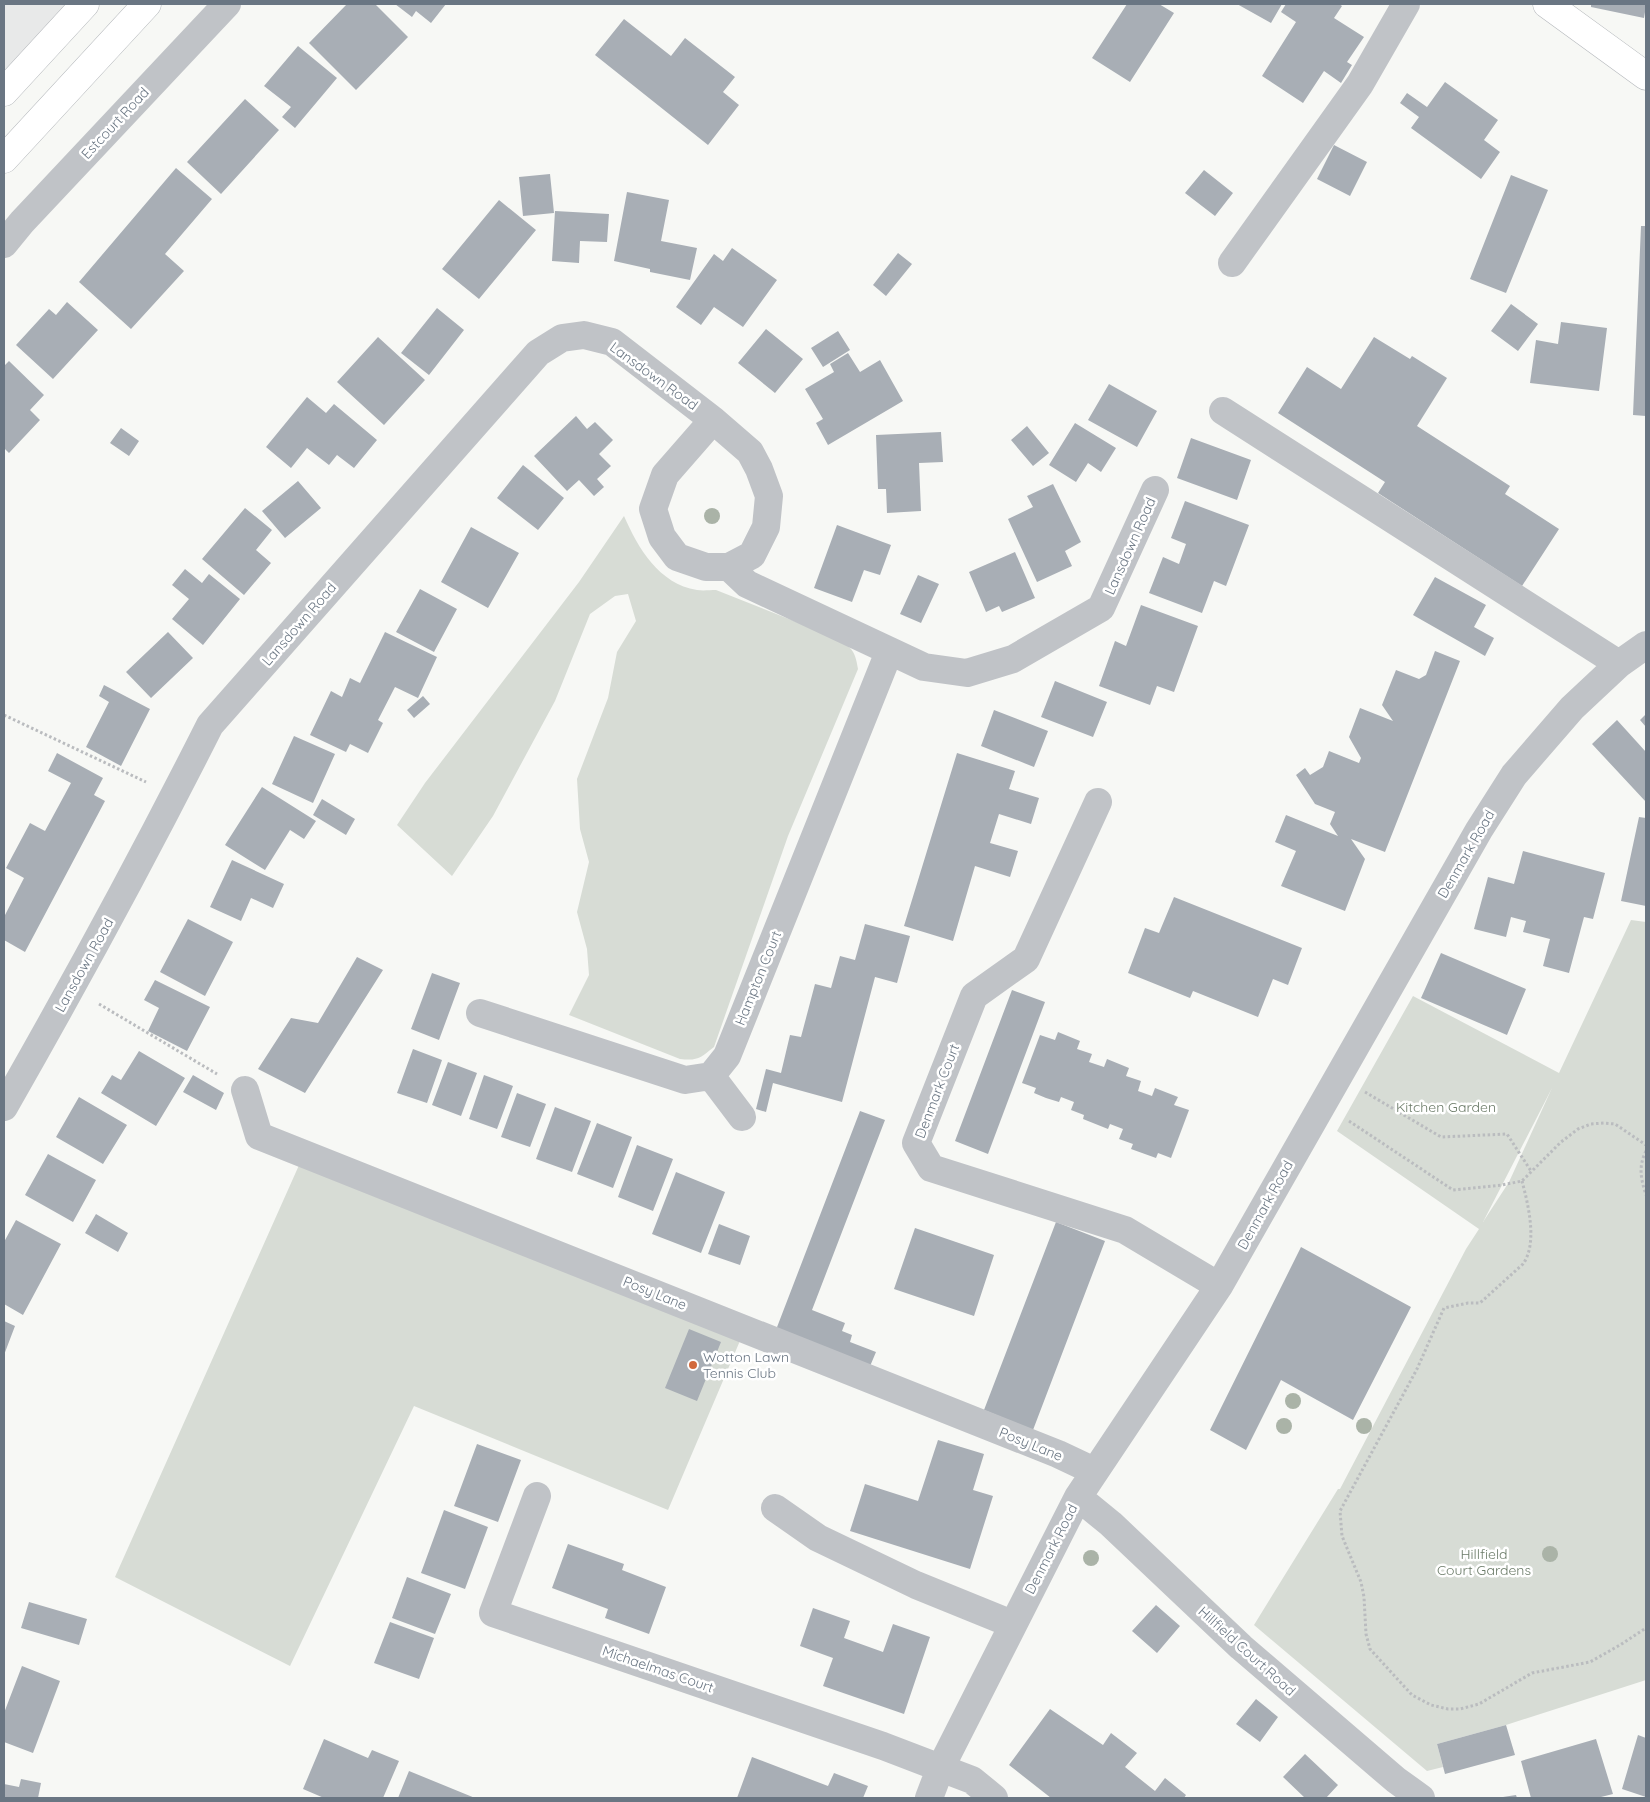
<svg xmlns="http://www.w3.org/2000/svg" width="1650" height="1802" viewBox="0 0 1650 1802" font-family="Quicksand,sans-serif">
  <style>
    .built { fill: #e8e9e9 }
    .green { fill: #d7dcd5; fill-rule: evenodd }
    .building { fill: #a8aeb5 }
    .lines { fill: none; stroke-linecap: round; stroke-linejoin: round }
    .major-casing { stroke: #b4b7bb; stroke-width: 29 }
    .path { stroke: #babcbf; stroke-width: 3; stroke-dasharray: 2.5 2.5; stroke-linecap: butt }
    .minor { stroke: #c0c3c7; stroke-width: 28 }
    .major { stroke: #fff; stroke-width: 28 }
    .tree { fill: #aab3a7 }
    .poi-dot { fill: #d2693c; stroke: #fff; stroke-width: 2 }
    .labels { text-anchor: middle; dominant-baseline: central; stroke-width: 5; stroke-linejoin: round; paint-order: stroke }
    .street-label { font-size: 14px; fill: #6a7683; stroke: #fff }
    .park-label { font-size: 14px; fill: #6b7b68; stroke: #fff }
    .poi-label { font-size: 14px; fill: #6a7683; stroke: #fff; text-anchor: start }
  </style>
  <rect width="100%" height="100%" fill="#f7f8f5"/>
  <path class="built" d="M4 4H85L4 92Z"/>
  <path class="green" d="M624 516C638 548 659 584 697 590 703 591 710 590 716 590L834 637C851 647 855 649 858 669L788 836 714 1047C700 1058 698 1061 680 1059L569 1015 589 975 587 949 577 912 589 862 580 829 577 779 608 698 617 652 636 621 628 594 615 596 590 614 555 701 493 816 452 876 397 825 425 783 579 582Z
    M1631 920 1646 922V1680L1506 1725 1437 1744 1443 1767 1427 1771 1254 1625 1338 1489H1340L1466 1249 1479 1229 1337 1131 1413 996 1559 1073ZM1552 1088 1509 1182 1483 1222Z
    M304 1154 745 1329 668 1510 414 1406 290 1666 115 1577Z"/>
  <path class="building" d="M347 4H375L408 37 356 90 309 43Z
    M395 4H446L431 23 416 11 412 17Z
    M1127 4H1159L1174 13 1130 82 1092 58Z
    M1237 4H1282L1271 23Z
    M1286 4H1339L1342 6 1334 18 1364 37 1347 62 1352 65 1341 83 1324 71 1303 103 1262 76 1296 22 1281 12Z
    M1591 4H1646V6L1644 18 1591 7Z
    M624 19 671 56 685 38 735 77 723 92 739 105 708 145 595 55Z
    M298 46 337 78 295 128 282 117 291 107 264 86Z
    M1445 82 1498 120 1484 140 1500 152 1481 179 1411 128 1419 117 1400 103 1407 93 1427 107Z
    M245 99 279 130 221 194 187 162Z
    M1334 145 1367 162 1350 196 1317 179Z
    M176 168 212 199 165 254 184 271 131 329 79 282Z
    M1204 170 1233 193 1215 216 1185 193Z
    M550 174 554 213 523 216 519 177Z
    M1511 175 1548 190 1506 293 1470 279Z
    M627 192 669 200 661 241 697 248 690 280 650 272V269L614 261Z
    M499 200 536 230 479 299 442 269Z
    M555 211 609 214 607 242 580 241 579 263 552 261Z
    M1641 226H1646V416L1633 415Z
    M732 248 777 280 743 327 714 307 701 325 676 307 714 254 723 261Z
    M898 253 912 264 886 296 873 285Z
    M67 302 98 330 53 379 16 345 49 309 56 315Z
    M1511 304 1538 324 1518 351 1491 331Z
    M437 308 464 330 429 375 401 353Z
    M1561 322 1607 328 1599 391 1530 383 1536 340 1558 344Z
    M766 329 803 359 775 393 738 363Z
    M838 331 850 350 823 367 811 348Z
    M378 337 425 380 384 425 337 382Z
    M1374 337 1410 359 1412 356 1447 378 1417 426 1510 486 1505 494 1559 529 1522 586 1378 493 1385 482 1278 413 1307 367 1341 389Z
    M848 353 860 372 880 360 903 401 828 445 816 423 823 419 805 389 834 372 830 364Z
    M9 361 44 395 30 410 40 420 9 453 4 448V366Z
    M1109 384 1157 411 1137 447 1088 420Z
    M307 397 326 413 334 404 377 440 354 468 337 455 329 465 307 448 291 468 266 447Z
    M576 416 587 429 595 422 613 440 599 454 611 466 597 479 604 487 594 496 579 480 567 491 534 456Z
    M1075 423 1116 448 1101 472 1088 463 1076 482 1049 465Z
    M1027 426 1049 453 1033 466 1011 440Z
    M121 428 139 441 129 456 110 443Z
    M941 432 943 462 919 463 921 511 887 513 886 489H878L876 435Z
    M1191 438 1251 460 1237 500 1177 478Z
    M523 465 564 498 538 530 497 498Z
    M298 481 321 508 285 538 262 511Z
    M1053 484 1081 542 1065 551 1072 566 1037 582 1008 519 1033 507 1027 496Z
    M1185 501 1249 525 1226 586 1214 581 1202 613 1149 593 1163 557 1179 564 1186 544 1171 538Z
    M245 508 272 530 256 550 271 563 244 595 202 559Z
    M837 525 891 545 880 575 864 570 852 602 814 588Z
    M471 527 519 553 488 608 441 582Z
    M1015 552 1035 598 1002 612 999 606 986 612 969 572Z
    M185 569 202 583 209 574 240 599 203 645 172 619 189 599 172 585Z
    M918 575 939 584 921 623 900 614Z
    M1435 577 1486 605 1474 627 1494 638 1485 656 1413 615Z
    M420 589 457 609 434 652 396 632Z
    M1141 605 1198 626 1174 692 1157 686 1150 705 1099 686 1115 641 1126 646Z
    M168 632 193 658 151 698 126 672Z
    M385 632 437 657 418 698 395 687 378 720 383 723 368 753 350 744 346 752 310 735 331 691 342 697 350 678 360 683Z
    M1435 651 1460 661 1385 852 1351 839 1365 859 1345 911 1281 886 1296 851 1275 842 1286 815 1338 836 1330 824 1335 812 1315 804 1296 775 1305 768 1310 775 1323 767 1329 751 1359 763 1361 758 1349 737 1360 708 1393 721 1382 705 1396 670 1419 679 1426 675Z
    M1055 681 1107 702 1093 737 1041 717Z
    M104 685 150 709 121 766 86 747 109 702 99 696Z
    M423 696 430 704 414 718 407 710Z
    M994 710 1048 731 1034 767 981 746Z
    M1646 714V727L1640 720Z
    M1617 720 1646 752V802L1592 744Z
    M294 736 335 754 313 803 272 784Z
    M57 753 103 778 94 795 105 801 25 952 4 940V917L24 878 6 868 30 823 45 831 71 783 48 771Z
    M957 753 1015 771 1009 789 1039 798 1031 824 999 814 990 843 1018 851 1010 877 975 866 953 941 904 926Z
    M262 787 316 821 304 839 290 830 265 870 225 845Z
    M322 799 355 819 346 835 313 815Z
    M1639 817 1646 818V906L1621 901Z
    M1523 851 1605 873 1593 919 1584 917 1569 973 1543 966 1550 939 1523 932 1526 921 1511 917 1506 937 1474 929 1488 877 1514 884Z
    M232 860 284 884 273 908 251 898 241 921 210 907Z
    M1174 897 1302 948 1288 985 1273 979 1258 1017 1193 991 1190 998 1128 973 1145 928 1159 933Z
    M188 919 233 942 205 996 160 972Z
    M865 924 910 936 897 983 875 977 842 1102 773 1083 766 1112 756 1109 766 1069 781 1073 790 1035 801 1037 815 984 831 988 840 956 855 960Z
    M1441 953 1526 989 1507 1035 1421 998Z
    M357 957 383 970 305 1093 258 1069 291 1018 318 1023Z
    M432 973 460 983 439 1040 411 1029Z
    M155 980 210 1007 187 1051 148 1031 159 1008 144 1000Z
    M1012 990 1045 1002 988 1154 955 1141Z
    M1058 1032 1080 1041 1077 1049 1092 1054 1089 1062 1104 1067 1107 1059 1129 1068 1126 1076 1141 1081 1138 1091 1152 1096 1155 1088 1178 1097 1174 1105 1189 1110 1171 1158 1158 1153 1156 1158 1131 1149 1133 1144 1119 1139 1123 1129 1110 1124 1108 1129 1083 1119 1084 1115 1071 1110 1074 1102 1061 1097 1059 1102 1046 1098 1034 1093 1036 1088 1022 1083 1040 1035 1055 1040Z
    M413 1049 442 1060 427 1103 397 1093Z
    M139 1051 185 1078 156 1126 101 1093 112 1075 121 1080Z
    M448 1062 477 1073 461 1116 432 1105Z
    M193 1075 224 1093 216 1110 183 1092Z
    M484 1075 513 1086 497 1129 469 1119Z
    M517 1093 546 1104 530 1147 501 1137Z
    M79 1097 127 1125 103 1164 56 1137Z
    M555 1107 591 1121 572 1172 536 1159Z
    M860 1111 885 1120 812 1310 845 1323 842 1331 852 1335 850 1342 876 1352 868 1371 774 1335Z
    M597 1123 632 1137 613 1188 577 1174Z
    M637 1145 673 1159 653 1211 618 1197Z
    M48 1154 96 1180 73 1222 25 1195Z
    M676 1172 725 1192 701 1253 652 1234Z
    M96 1214 128 1233 118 1252 85 1233Z
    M16 1220 61 1244 23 1315 4 1304V1242Z
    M1056 1222 1105 1241 1033 1430 984 1410Z
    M719 1224 750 1236 740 1265 708 1254Z
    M915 1228 994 1255 974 1316 894 1289Z
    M1301 1247 1411 1307 1353 1420 1281 1380 1246 1450 1210 1430Z
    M4 1321 15 1326 4 1355Z
    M689 1329 721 1342 697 1401 665 1388Z
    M938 1440 984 1454 973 1490 993 1496 970 1569 850 1531 865 1484 918 1501Z
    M477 1444 521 1460 498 1522 454 1506Z
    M444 1510 488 1527 465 1589 421 1573Z
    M568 1544 624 1564 622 1570 666 1587 649 1634 605 1618 608 1609 552 1588Z
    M407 1577 451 1594 435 1634 392 1618Z
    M29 1602 87 1619 79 1645 21 1628Z
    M1156 1605 1180 1626 1157 1653 1132 1631Z
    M813 1608 850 1621 844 1638 883 1652 893 1624 930 1637 904 1714 823 1686 833 1658 800 1646Z
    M390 1622 434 1638 419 1679 374 1663Z
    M22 1666 60 1681 33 1753 4 1742V1713Z
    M1256 1699 1278 1717 1260 1742 1236 1724Z
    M1050 1709 1103 1745 1111 1733 1137 1753 1125 1767 1155 1791 1165 1778 1186 1795 1184 1798H1051L1009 1765Z
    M1506 1725 1515 1755 1445 1774 1437 1744Z
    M1638 1735 1646 1738V1797L1622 1789Z
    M324 1739 368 1758 372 1750 399 1761 383 1798H324L303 1789Z
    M1596 1739 1613 1794 1597 1798H1531L1521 1761Z
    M1305 1754 1338 1785 1326 1798H1305L1283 1777Z
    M752 1757 828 1786 834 1773 868 1786 863 1798H737Z
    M409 1771 475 1798H398Z
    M21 1779 41 1783 38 1798H4V1784L19 1787Z
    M1516 1795 1517 1798H1503V1797Z"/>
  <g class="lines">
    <defs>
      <path id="major" d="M1547 4 1646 76
        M4 92 85 4
        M4 159 147 4"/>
    </defs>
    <use href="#major" class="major-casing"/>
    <path class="path" d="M4 715 146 782
      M99 1004 217 1074
      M1365 1092 1441 1137 1507 1134 1531 1171
      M1349 1121 1453 1190 1502 1185 1522 1181 1561 1142 1578 1129 1591 1124 1604 1123 1615 1124 1646 1145
      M1646 1151C1638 1167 1641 1179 1646 1195
      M1522 1181C1528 1204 1538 1243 1523 1264L1480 1303H1468L1444 1308 1417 1369 1340 1511 1342 1536 1361 1582 1364 1597 1366 1634 1370 1649 1412 1695 1431 1705 1448 1709H1460L1479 1704 1532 1673 1590 1662 1620 1645 1646 1628"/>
    <path class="minor" d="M4 244 22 222 227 4
      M1232 263 1360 84 1406 4
      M1223 411 1619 664
      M713 420 665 475 653 509 662 537 677 557 706 567H729L747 584 924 667 967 673 1013 659 1101 608 1155 490
      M1098 802 1026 959 974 996 916 1143 931 1168 1125 1230 1219 1286
      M480 1013 685 1080 711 1076 727 1056 889 652
      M711 1076 742 1117
      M245 1090 259 1136 1058 1454 1094 1471
      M4 1107C76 981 145 854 210 725L538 353 562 338 584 335 612 342 713 420 750 452 759 469 769 496 766 527 752 555 729 567
      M537 1496 493 1613 883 1746 972 1780 994 1798
      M1078 1497 1111 1524 1241 1647 1396 1780 1421 1798
      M775 1508 818 1538 916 1585 1012 1624
      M929 1798 940 1769 1078 1497 1219 1286 1479 830 1514 775 1572 708 1619 664 1646 645"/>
    <use href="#major" class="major"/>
  </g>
  <g class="tree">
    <circle cx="712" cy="516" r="8"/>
    <circle cx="1293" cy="1401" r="8"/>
    <circle cx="1284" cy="1426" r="8"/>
    <circle cx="1364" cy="1426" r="8"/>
    <circle cx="1550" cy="1554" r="8"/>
    <circle cx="1091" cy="1558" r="8"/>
  </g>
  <circle class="poi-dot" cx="693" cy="1365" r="5"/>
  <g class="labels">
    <g class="street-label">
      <text transform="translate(115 123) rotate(-47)">Estcourt Road</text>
      <text transform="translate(654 376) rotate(36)">Lansdown Road</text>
      <text transform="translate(1130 546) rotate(-66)">Lansdown Road</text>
      <text transform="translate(299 624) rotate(-49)">Lansdown Road</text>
      <text transform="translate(1466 854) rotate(-60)">Denmark Road</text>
      <text transform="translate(84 965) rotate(-61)">Lansdown Road</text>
      <text transform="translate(758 978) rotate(-68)">Hampton Court</text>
      <text transform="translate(937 1091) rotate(-69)">Denmark Court</text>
      <text transform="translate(1265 1205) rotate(-61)">Denmark Road</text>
      <text transform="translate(655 1293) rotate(22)">Posy Lane</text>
      <text transform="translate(1031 1444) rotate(22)">Posy Lane</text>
      <text transform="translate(1051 1549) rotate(-63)">Denmark Road</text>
      <text transform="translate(1247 1651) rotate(42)">Hillfield Court Road</text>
      <text transform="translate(658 1669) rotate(19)">Michaelmas Court</text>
    </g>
    <g class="park-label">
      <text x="1446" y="1107">Kitchen Garden</text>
      <text x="1484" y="1554">Hillfield<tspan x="1484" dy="16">Court Gardens</tspan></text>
    </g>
    <g class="poi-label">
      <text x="703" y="1357">Wotton Lawn<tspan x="703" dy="16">Tennis Club</tspan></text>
    </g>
  </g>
  <rect width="1650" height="1802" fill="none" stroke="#6a7683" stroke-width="10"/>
</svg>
